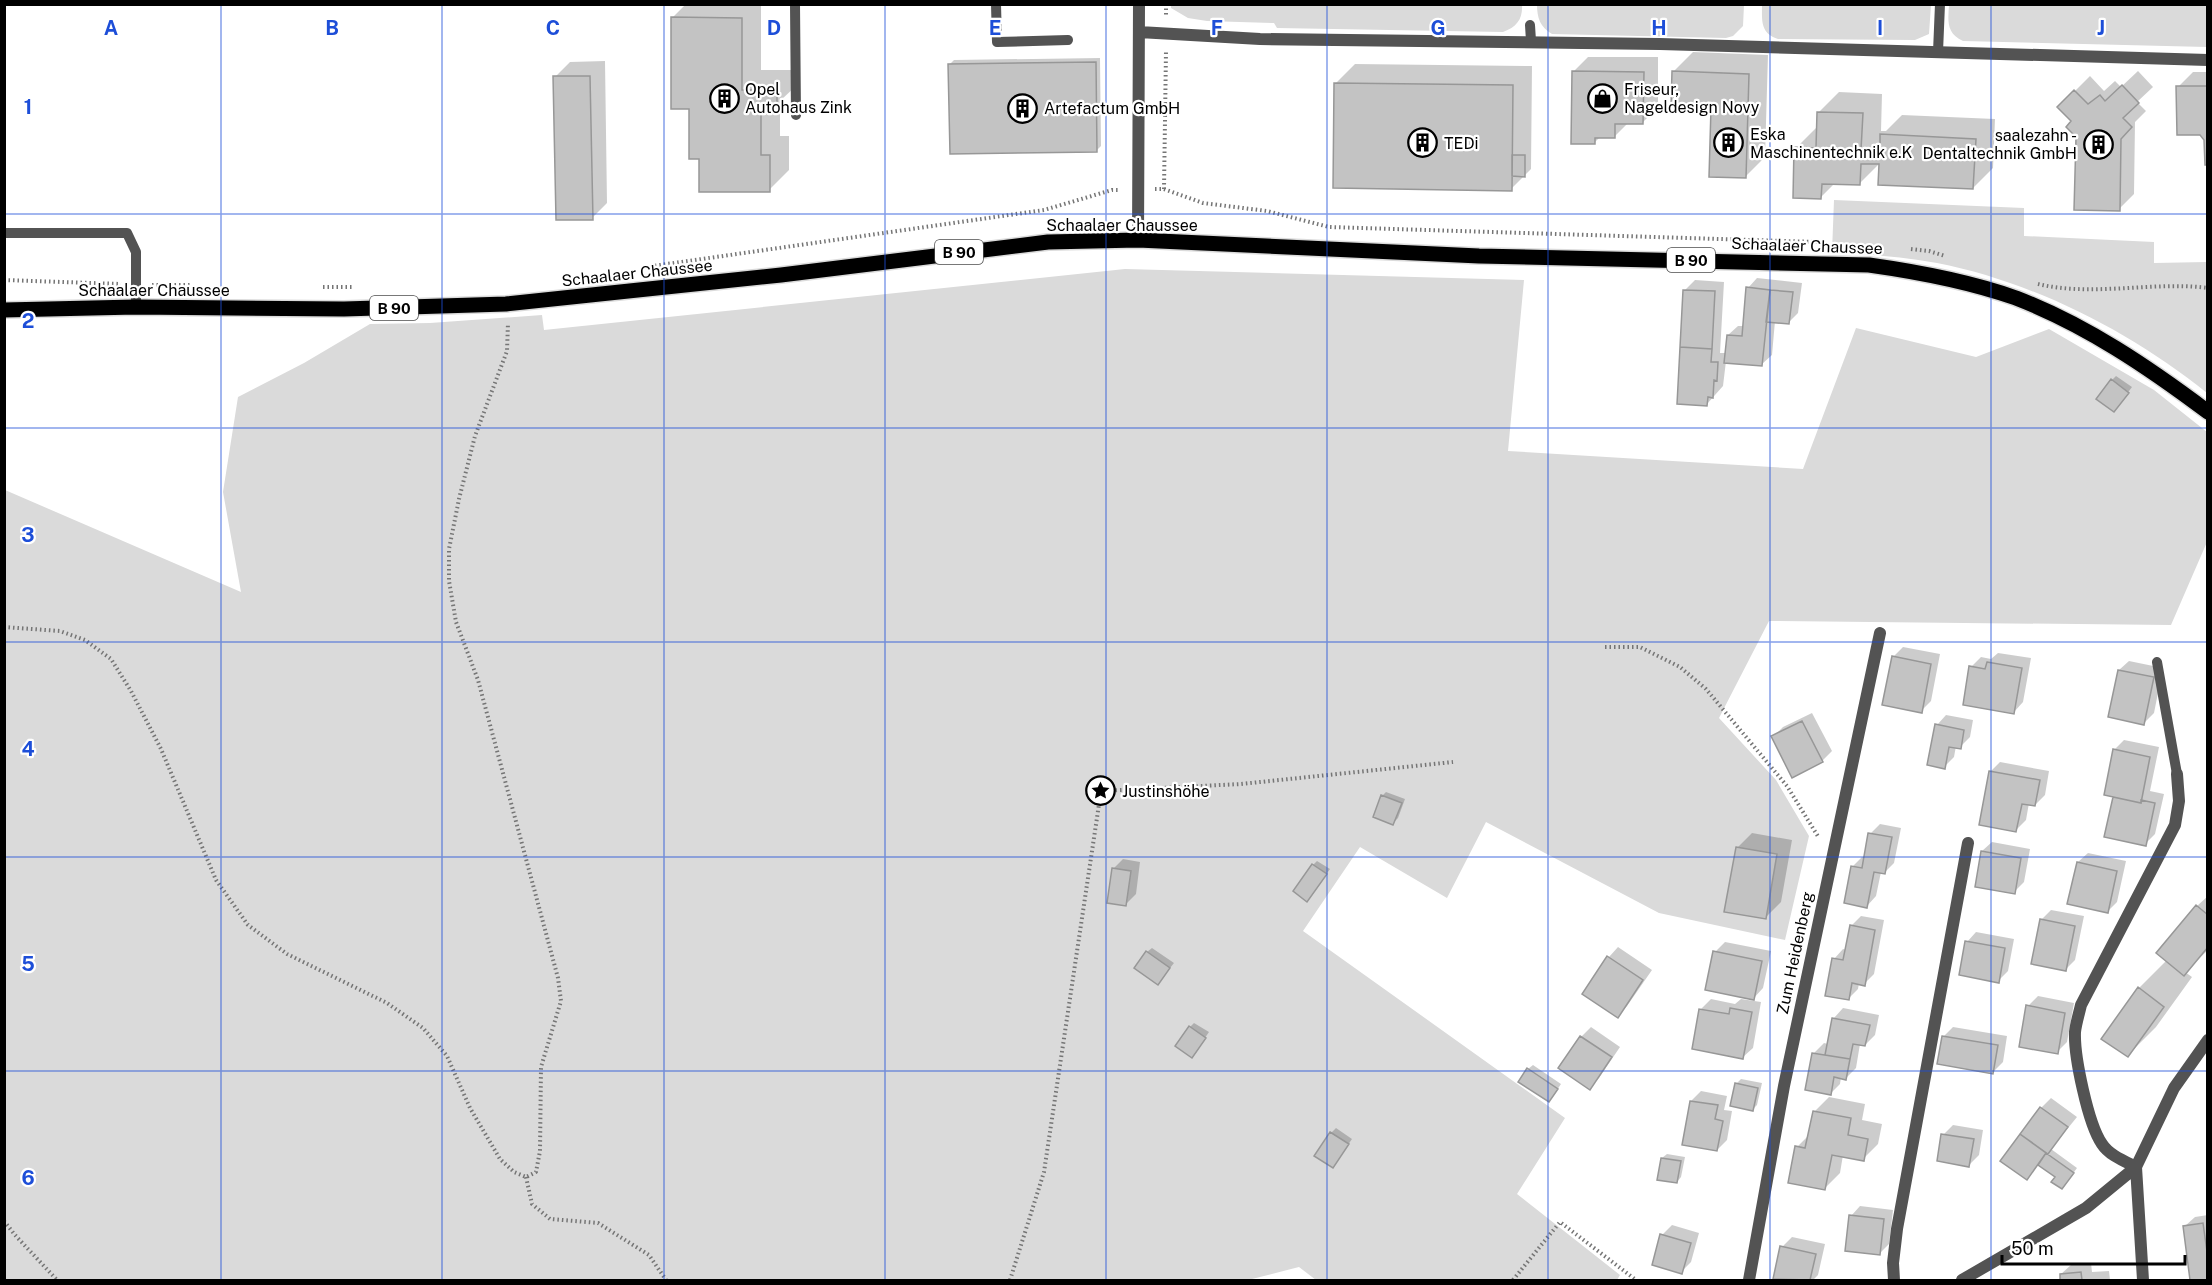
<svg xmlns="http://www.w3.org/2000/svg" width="2212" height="1285" viewBox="0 0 2212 1285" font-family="'Public Sans',sans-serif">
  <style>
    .green { fill: #dadada }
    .shadow { fill: #0003 }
    .building { fill: #c3c3c3; stroke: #979797; stroke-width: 1.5 }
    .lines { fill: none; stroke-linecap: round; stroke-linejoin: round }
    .primary-casing { stroke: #dbdbdb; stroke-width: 18 }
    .path { stroke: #757575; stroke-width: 4; stroke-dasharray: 1.5 3; stroke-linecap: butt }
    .lane { stroke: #535353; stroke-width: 10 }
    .street { stroke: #535353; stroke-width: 12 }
    .primary { stroke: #000; stroke-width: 15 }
    .grid { fill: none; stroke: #1d4ed8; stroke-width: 1.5; stroke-opacity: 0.55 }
    .labels { text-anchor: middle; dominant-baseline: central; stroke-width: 4.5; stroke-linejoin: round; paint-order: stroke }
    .shield { fill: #fff; stroke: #4c4c4c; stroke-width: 1.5 }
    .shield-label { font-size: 15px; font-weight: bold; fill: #000 }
    .poi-label { font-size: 16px; fill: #000; stroke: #fff; text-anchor: start }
    .street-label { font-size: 16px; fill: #000; stroke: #fff }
    .grid-label { font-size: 20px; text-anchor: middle; font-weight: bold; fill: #1d4ed8; stroke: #fff; stroke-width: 4.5; stroke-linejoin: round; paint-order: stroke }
  </style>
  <rect width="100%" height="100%" fill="#fff"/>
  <path class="green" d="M1522 4C1523 19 1517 27 1503 32L1277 28 1274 23 1207 21 1188 18 1171 8V5Z
    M1537 4 1744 5 1743 26 1733 36 1726 38 1552 34C1540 27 1537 18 1537 4Z
    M1762 5H1931L1929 34 1915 40 1778 39C1760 33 1762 20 1762 5Z
    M1949 5H2207V47L1963 41C1946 33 1948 21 1949 5Z
    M1834 200 2024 208V236L2154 242V263L2207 262V393C2131 332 2034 282 1937 263 1902 257 1868 254 1832 252Z
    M1125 269 1524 280 1508 451 1803 469 1856 328 1976 357 2049 329 2154 390 2207 432V542L2171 625 1769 621 1719 718 1776 780 1809 836 1785 940 1659 913 1486 822 1447 898 1360 847 1303 931 1565 1118 1517 1194 1620 1275 1617 1280H1316L1299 1267 1248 1280H5V490L241 592 223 492 238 397 304 363 370 324 430 323 542 315 544 330Z"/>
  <path class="shadow" d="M686 4H761V70H797V85L780 101V136H789V170L769 190 700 157 672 18Z
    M1693 52 1768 55 1765 157 1745 177 1713 107 1673 72Z
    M1588 57H1658V107L1643 122H1629L1614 137 1601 136 1594 143 1573 72Z
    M1100 58 1101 146 1097 150 950 64 954 60Z
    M605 61 607 203 592 218 555 77 570 62Z
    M1355 64 1532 66 1531 169 1511 189 1335 84Z
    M2138 71 2153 87 2137 102 2146 111 2135 122 2134 194 2119 209 2077 136 2073 121 2059 107 2090 76 2104 91 2115 81 2121 87Z
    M2193 72H2208V164L2206 139 2178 87Z
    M1839 92 1882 94 1881 131H1886L1902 115 1995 119 1993 168 1973 188 1881 162 1860 183H1835L1821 197 1796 148 1816 128H1818L1819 112Z
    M1757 278 1802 283 1798 313 1788 323 1775 321 1772 355 1762 364 1726 361 1723 386 1707 404 1685 290 1695 280 1724 282 1720 353H1727L1728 335 1738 326H1744L1748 288Z
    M2116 376 2132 387 2118 406 2112 380Z
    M1903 647 1940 654 1931 701 1921 711 1893 657Z
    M1998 653 2031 658 2023 702 2014 712 1971 667 1981 657 1991 659Z
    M2129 661 2163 668 2154 713 2144 723 2119 670Z
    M1812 713 1832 751 1822 761 1773 737 1783 727Z
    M1946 715 1973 720 1970 737 1960 747 1956 746 1954 757 1944 767 1937 725Z
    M2124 740 2159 747 2150 791 2164 794 2155 834 2145 844 2106 836 2114 796V750Z
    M2000 762 2049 771 2045 795 2035 805 2029 803 2026 820 2016 830 1990 772Z
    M1386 792 1405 799 1398 818 1393 823 1382 796Z
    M1880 824 1901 828 1894 863 1884 873 1881 872 1876 896 1867 906 1852 867 1862 857 1865 858 1870 834Z
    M1752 833 1792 840 1781 902 1766 917 1737 848Z
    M1992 842 2030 849 2024 882 2014 892 1982 851Z
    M2088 853 2126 861 2117 902 2107 912 2078 862Z
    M1123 859 1140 862 1136 894 1126 904 1113 869Z
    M1317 861 1330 869 1312 895 1313 865Z
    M2208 896V950L2185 972 2192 977 2156 1027 2128 1055 2139 988 2167 960 2197 906Z
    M2051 910 2084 916 2075 960 2065 970 2041 920Z
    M1861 916 1884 920 1874 974 1864 984 1859 983 1858 989 1848 999 1834 959 1843 949 1847 950 1851 926Z
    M1976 932 2014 939 2008 971 1998 981 1967 942Z
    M1725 942 1771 951 1763 988 1753 999 1715 952Z
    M1618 947 1652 970 1627 1006 1618 1016 1609 957Z
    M1152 948 1174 963 1158 983 1147 952Z
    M2038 996 2074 1003 2067 1042 2057 1052 2028 1006Z
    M1711 999 1735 1004 1741 999 1761 1002 1753 1048 1743 1057 1701 1009Z
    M1843 1008 1879 1015 1875 1035 1865 1045 1860 1044 1856 1068 1846 1078 1841 1077 1840 1084 1830 1094 1814 1053 1824 1043 1828 1044 1834 1018Z
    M1194 1023 1209 1032 1196 1051 1190 1027Z
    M1591 1027 1620 1047 1599 1078 1589 1088 1560 1068 1581 1037Z
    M1953 1027 2007 1036 2003 1062 1993 1072 1943 1037Z
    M1533 1065 1561 1084 1553 1096 1528 1069Z
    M1741 1079 1762 1083 1757 1105 1753 1109 1736 1084Z
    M1701 1091 1727 1096 1724 1110 1732 1111 1727 1140 1717 1150 1691 1101Z
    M1829 1097 1865 1104 1862 1120 1882 1124 1878 1144 1863 1159 1843 1155 1840 1173 1825 1188 1797 1147 1810 1134 1814 1112Z
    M2051 1098 2077 1117 2051 1149 2077 1168 2066 1183 2039 1164 2027 1178 2002 1160 2041 1108Z
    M1953 1125 1983 1130 1979 1155 1969 1165 1943 1135Z
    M1336 1128 1352 1139 1337 1161 1331 1133Z
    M1667 1154 1685 1157 1681 1177 1677 1182 1662 1158Z
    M1860 1206 1893 1210 1889 1244 1879 1254 1851 1216Z
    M2208 1215V1280H2192L2185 1226 2195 1217Z
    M1672 1225 1699 1233 1691 1262 1681 1272 1662 1235Z
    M1792 1237 1825 1244 1818 1275 1813 1280H1788L1775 1278 1782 1247Z
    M2091 1263 2092 1272 2109 1271 2110 1280H2062L2061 1274 2071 1265Z"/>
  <path class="building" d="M671 17 742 18V90H777V106H761V155H770V192H699V159H689V109H671Z
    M1096 62 1097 152 950 154 948 64Z
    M1572 71 1644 72 1643 124H1615V138H1595V144H1571Z
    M1672 71 1749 74 1746 178 1709 177 1711 108 1671 107Z
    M553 76H590L593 220H556Z
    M1334 83 1513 85 1512 191 1333 188Z
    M2122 85 2139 103 2123 118 2132 127 2121 139 2120 211 2074 210 2076 137 2066 127 2071 121 2057 107 2074 90 2088 104 2100 95 2105 101Z
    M2176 86H2208V165H2205L2204 140 2200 135H2177Z
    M1817 112 1863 113 1861 150 1880 151V134L1976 139 1973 189 1878 185 1879 164H1861L1860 185 1822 184 1821 199 1793 198 1794 147 1816 148Z
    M1512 155H1525V177L1512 176Z
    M1746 287 1770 290 1762 366 1724 363 1727 335 1742 336Z
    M1683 290 1715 291 1712 349 1680 347Z
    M1770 290 1793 292 1789 324 1766 322Z
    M1680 347 1712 349 1711 362H1718L1717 381 1714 380 1713 398 1708 397 1707 406 1677 404Z
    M2111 379 2129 393 2114 412 2096 399Z
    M1892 656 1931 664 1922 713 1882 705Z
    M1987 662 2022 668 2014 714 1963 705 1969 666 1985 669Z
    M2118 670 2154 677 2144 725 2108 717Z
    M1802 721 1823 762 1792 778 1771 736Z
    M1935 724 1964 730 1961 749 1949 747 1945 769 1927 765Z
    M2113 749 2150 757 2141 803 2104 795Z
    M1989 771 2040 780 2035 806 2022 804 2016 832 1979 825Z
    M1381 795 1402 803 1393 825 1373 817Z
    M2113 797 2141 803V800L2155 803 2146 846 2104 837Z
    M1868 833 1892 837 1885 874 1874 872 1867 908 1844 903 1851 866 1862 868Z
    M1736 847 1777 854 1766 919 1724 912Z
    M1981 851 2021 858 2015 894 1975 887Z
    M2077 862 2117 871 2108 913 2067 904Z
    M1312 864 1327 874 1307 902 1293 891Z
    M1112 868 1131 871 1126 906 1107 903Z
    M2196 905 2208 915V947L2184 976 2156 953Z
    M2040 919 2075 926 2066 971 2031 964Z
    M1850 925 1875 930 1865 986 1852 983 1849 1000 1825 996 1832 958 1843 960Z
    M1965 941 2005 948 1999 983 1959 975Z
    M1146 951 1170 968 1158 985 1134 968Z
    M1713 951 1762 961 1754 1000 1705 990Z
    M1607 956 1643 980 1618 1018 1582 994Z
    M2138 987 2164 1007 2128 1057 2101 1039Z
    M2026 1005 2065 1013 2058 1054 2019 1047Z
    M1730 1008 1752 1012 1743 1059 1692 1049 1699 1009 1729 1014Z
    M1832 1018 1870 1025 1865 1046 1853 1044 1850 1059 1825 1055Z
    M1189 1026 1206 1038 1192 1058 1175 1046Z
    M1580 1036 1612 1057 1590 1090 1558 1068Z
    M1942 1036 1998 1045 1993 1074 1937 1064Z
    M1812 1053 1850 1059 1846 1080 1834 1077 1831 1095 1805 1090Z
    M1527 1068 1558 1089 1549 1102 1518 1082Z
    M1735 1083 1758 1088 1753 1111 1730 1106Z
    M1690 1101 1718 1105 1715 1119 1723 1121 1717 1151 1682 1145Z
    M2040 1107 2068 1127 2048 1154 2020 1134Z
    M1813 1111 1851 1118 1848 1135 1868 1139 1864 1161 1832 1155 1825 1190 1788 1183 1795 1146 1805 1148Z
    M1330 1132 1349 1144 1333 1168 1314 1156Z
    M1941 1134 1974 1139 1969 1167 1937 1161Z
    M2020 1134 2046 1153 2027 1180 2000 1161Z
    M2046 1153 2074 1173 2062 1189 2051 1182 2055 1177 2038 1165Z
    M1661 1158 1681 1161 1677 1183 1657 1180Z
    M1849 1215 1884 1219 1880 1255 1845 1251Z
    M2203 1223 2208 1259V1280H2190L2183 1226Z
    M1660 1234 1691 1243 1682 1274 1652 1265Z
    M1780 1246 1816 1254 1810 1280 1773 1279Z
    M2081 1272 2082 1280H2060V1274Z"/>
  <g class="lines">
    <defs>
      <path id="primary" d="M4 310 136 307 344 309 506 304 781 275 1048 242 1138 240 1479 256 1869 265C1919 272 1968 281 2016 298 2086 325 2148 367 2208 412"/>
    </defs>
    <use href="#primary" class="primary-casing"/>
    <path class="path" d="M1166 4V17
      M1155 189H1164L1203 203 1267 211 1329 227 1817 242
      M1164 189 1166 51
      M1911 249 1929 251 1945 256
      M646 267 1044 210 1112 190H1120
      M4 280 121 284
      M2038 284C2092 297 2153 281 2208 288
      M152 285H190
      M323 287H352
      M4 627 60 631 85 640 111 659 131 691 161 749 216 880 248 925 287 954 387 1003 423 1028 447 1056 470 1108 500 1159 514 1172 526 1177 536 1172 540 1151 541 1067 561 1001 558 978 478 680 456 622 449 581V549L459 499 475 436 507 351 508 323
      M1605 647H1640L1680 667 1706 689 1787 786 1819 838
      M526 1177 532 1204 550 1219 598 1223 649 1255 666 1280
      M4 1221 15 1235 57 1280
      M1010 1280 1044 1172 1101 791 1241 784 1453 762
      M1513 1280 1560 1222 1636 1280"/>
    <path class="lane" d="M795 4 796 115
      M996 4 997 42 1068 40
      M1530 25 1531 41
      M1938 52 1940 4
      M4 233H127L136 252V307
      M2157 662 2177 774"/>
    <path class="street" d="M1139 32 1260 39 1660 44 2208 60
      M1138 240 1139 4
      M2136 1167C2124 1161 2109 1155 2102 1144 2088 1124 2074 1056 2075 1032 2076 1023 2079 1014 2081 1005L2175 825 2179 801 2177 774
      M2136 1167 2143 1280
      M1749 1280 1784 1086 1880 633
      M1894 1280 1893 1263 1897 1229 1968 843
      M1962 1280 2086 1208 2136 1167 2174 1088 2208 1040"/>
    <use href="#primary" class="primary"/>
  </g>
  <path class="grid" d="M221 4V1280M442 4V1280M664 4V1280M885 4V1280M1106 4V1280M1327 4V1280M1548 4V1280M1770 4V1280M1991 4V1280M4 214H2208M4 428H2208M4 642H2208M4 857H2208M4 1071H2208"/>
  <defs>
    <symbol id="building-ring" viewBox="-11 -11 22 22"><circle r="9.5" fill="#fff" stroke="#000" stroke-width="1.5"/><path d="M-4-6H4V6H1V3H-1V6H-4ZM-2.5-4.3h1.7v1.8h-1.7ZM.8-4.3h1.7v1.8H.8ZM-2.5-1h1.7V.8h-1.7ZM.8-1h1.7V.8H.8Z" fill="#000"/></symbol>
    <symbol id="shop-ring" viewBox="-11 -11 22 22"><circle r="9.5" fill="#fff" stroke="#000" stroke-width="1.5"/><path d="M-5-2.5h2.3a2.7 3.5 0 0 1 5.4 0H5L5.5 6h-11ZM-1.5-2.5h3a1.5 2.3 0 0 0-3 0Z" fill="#000"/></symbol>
    <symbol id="sight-ring" viewBox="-11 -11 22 22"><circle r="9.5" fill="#fff" stroke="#000" stroke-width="1.5"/><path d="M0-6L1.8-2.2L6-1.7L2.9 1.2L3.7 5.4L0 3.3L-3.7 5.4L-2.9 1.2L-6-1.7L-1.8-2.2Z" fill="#000"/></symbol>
  </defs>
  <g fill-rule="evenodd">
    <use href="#building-ring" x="708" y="82" width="33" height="33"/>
    <use href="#shop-ring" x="1586" y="82" width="33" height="33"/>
    <use href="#building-ring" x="1006" y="92" width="33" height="33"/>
    <use href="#building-ring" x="1406" y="126" width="33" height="33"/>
    <use href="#building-ring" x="1712" y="126" width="33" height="33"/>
    <use href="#building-ring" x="2082" y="128" width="33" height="33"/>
    <use href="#sight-ring" x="1084" y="774" width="33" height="33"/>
  </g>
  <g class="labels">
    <g class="shield">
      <rect x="935" y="240" width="48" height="24" rx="4.5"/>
      <rect x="1667" y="248" width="48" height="24" rx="4.5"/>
      <rect x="370" y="296" width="48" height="24" rx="4.5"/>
    </g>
    <g class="shield-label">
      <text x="959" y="252">B 90</text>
      <text x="1691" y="260">B 90</text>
      <text x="394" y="308">B 90</text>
    </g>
    <g class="poi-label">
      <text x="745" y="89">Opel<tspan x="745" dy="18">Autohaus Zink</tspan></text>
      <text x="1624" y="89">Friseur,<tspan x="1624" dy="18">Nageldesign Novy</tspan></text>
      <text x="1044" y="108">Artefactum GmbH</text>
      <text x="1750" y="134">Eska<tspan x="1750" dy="18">Maschinentechnik e.K</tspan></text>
      <text x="2077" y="135" text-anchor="end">saalezahn -<tspan x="2077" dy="18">Dentaltechnik GmbH</tspan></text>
      <text x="1444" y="143">TEDi</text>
      <text x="1122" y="791">Justinshöhe</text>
    </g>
    <g class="street-label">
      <text x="1122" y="225">Schaalaer Chaussee</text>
      <text transform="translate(1807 246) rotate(2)">Schaalaer Chaussee</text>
      <text transform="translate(637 273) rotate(-6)">Schaalaer Chaussee</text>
      <text x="154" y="290">Schaalaer Chaussee</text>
      <text transform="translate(1795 953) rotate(-78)">Zum Heidenberg</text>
    </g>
  </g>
  <g class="grid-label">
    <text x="111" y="35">A</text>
    <text x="332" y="35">B</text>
    <text x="553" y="35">C</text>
    <text x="774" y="35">D</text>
    <text x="995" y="35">E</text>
    <text x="1217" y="35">F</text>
    <text x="1438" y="35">G</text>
    <text x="1659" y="35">H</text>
    <text x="1880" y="35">I</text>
    <text x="2101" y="35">J</text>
    <text x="28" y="114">1</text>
    <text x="28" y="328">2</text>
    <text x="28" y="542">3</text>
    <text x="28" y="756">4</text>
    <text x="28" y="971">5</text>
    <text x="28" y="1185">6</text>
  </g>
  <rect width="2212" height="1285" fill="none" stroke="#000000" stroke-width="12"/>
  <path d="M2002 1255v9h183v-9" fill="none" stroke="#000000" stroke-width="3"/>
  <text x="2011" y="1255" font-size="18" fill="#000000" stroke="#ffffff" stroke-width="4.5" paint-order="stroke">50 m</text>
</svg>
